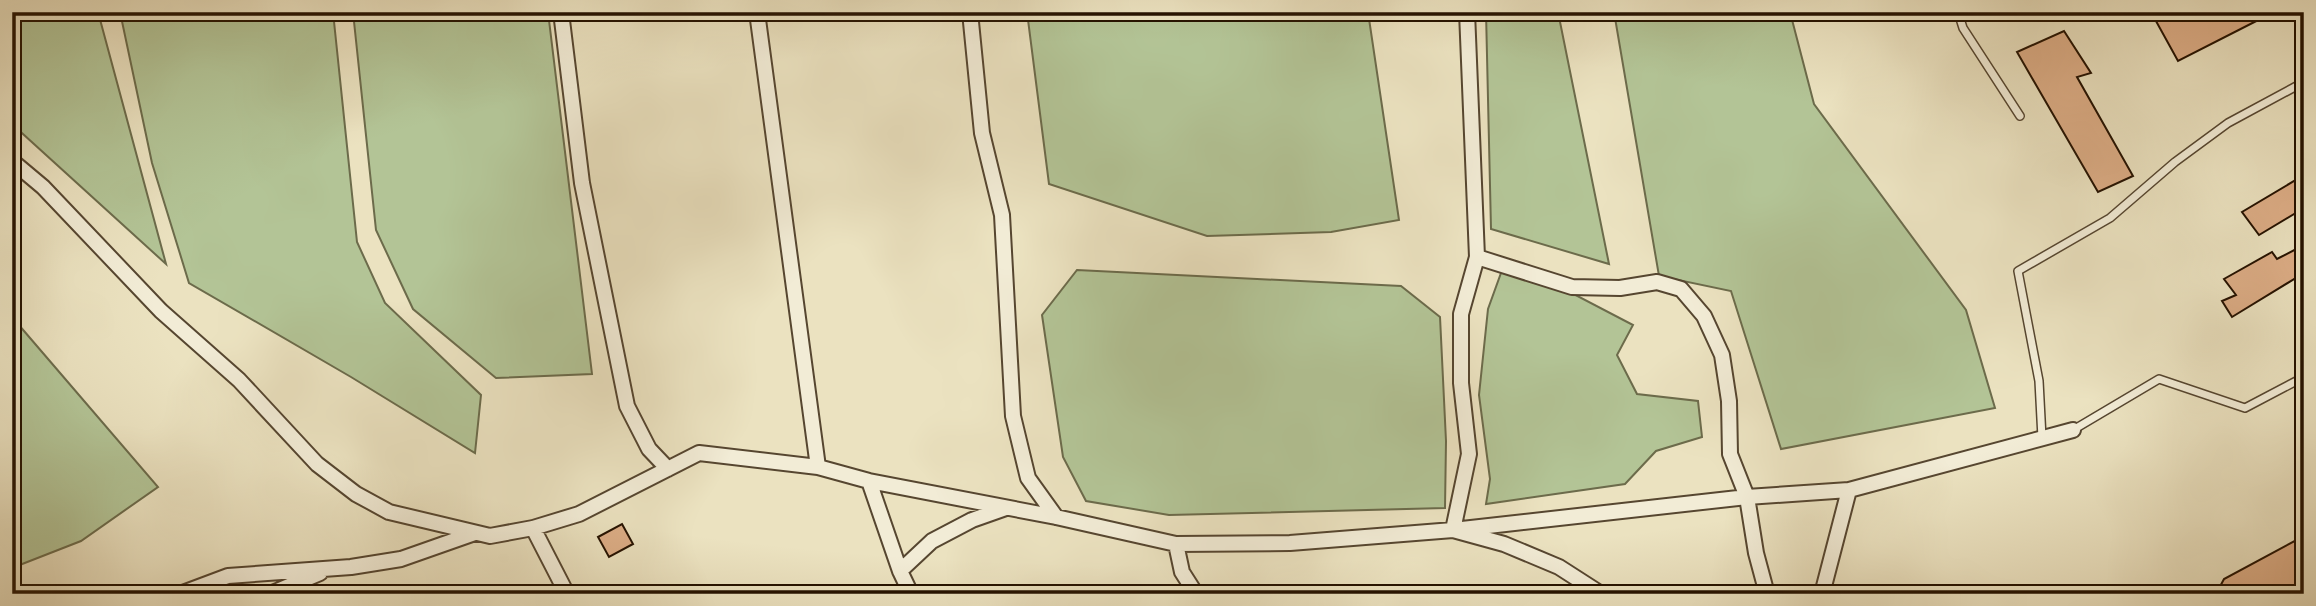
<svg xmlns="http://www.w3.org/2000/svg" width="2316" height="606" viewBox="0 0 2316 606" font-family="'Old Standard TT',serif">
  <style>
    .green { fill: #b3c496; stroke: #6c6b4b; stroke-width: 2 }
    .building { fill: #dcad86; stroke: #251200; stroke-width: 2 }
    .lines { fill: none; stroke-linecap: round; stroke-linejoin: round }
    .lane-casing { stroke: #564630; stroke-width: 10 }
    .street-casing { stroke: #564630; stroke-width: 18 }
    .lane { stroke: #f2ecd6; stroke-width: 7 }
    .street { stroke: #f2ecd6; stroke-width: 14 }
  </style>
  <rect width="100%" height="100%" fill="#ebe2c0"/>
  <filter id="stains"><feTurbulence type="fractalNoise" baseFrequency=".00286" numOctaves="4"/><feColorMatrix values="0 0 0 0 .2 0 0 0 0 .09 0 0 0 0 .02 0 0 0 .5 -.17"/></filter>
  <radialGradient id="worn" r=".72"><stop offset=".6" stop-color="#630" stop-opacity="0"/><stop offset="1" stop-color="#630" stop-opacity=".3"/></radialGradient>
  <path class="green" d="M12 12H98L166 264 12 124Z
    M120 12H333L357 242 385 303 481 395 475 453 351 377 189 283 152 163Z
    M353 12H548L592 374 496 378 413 309 376 230Z
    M1027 12H1368L1399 220 1331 232 1207 236 1049 184Z
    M1486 12H1558L1609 264 1491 229Z
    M1614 12H1790L1814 104 1966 310 1995 408 1781 449 1731 291 1659 276Z
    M1518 265 1633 325 1617 355 1637 394 1698 401 1702 437 1656 451 1625 484 1486 504 1490 479 1479 395 1488 309 1501 273Z
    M1077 270 1401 286 1440 317 1446 441 1445 508 1169 515 1086 501 1063 457 1042 315Z
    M12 317 158 487 81 541 12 568Z"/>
  <path class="building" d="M2151 12H2274L2178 61Z
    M2064 31 2091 73 2077 77 2133 176 2098 192 2017 52Z
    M2304 175V208L2259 235 2242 212Z
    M2304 245V273L2232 317 2222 301 2236 295 2224 279 2272 252 2277 259Z
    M622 524 633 544 609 557 598 537Z
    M2304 536V594H2216L2224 579Z"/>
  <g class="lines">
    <defs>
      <path id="lane" d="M1958 12 1963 28 2020 116
        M2073 430 2159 379 2245 408 2304 377
        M2042 438 2039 381 2018 271 2110 218 2175 162 2228 123 2304 82"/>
      <path id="street" d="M561 12 582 183 627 406 649 449 668 469
        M757 12 818 467
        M970 12 982 133 1002 215 1013 416 1028 478 1056 517
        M1467 12 1477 257 1572 287 1620 288 1657 282 1681 289 1704 316 1722 355 1729 401 1730 454 1747 497 1756 553 1767 594
        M12 161 43 187 161 311 239 380 317 464 356 494 389 512 490 536 533 528 579 514 699 453 818 467 869 481 1056 517 1176 544 1290 543 1453 530 1747 497 1849 490 2073 430
        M1477 257 1461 314V383L1469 454 1453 530 1504 544 1559 567 1601 594
        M869 481 900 571 911 594
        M533 528 567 594
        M1176 544 1182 572 1196 594
        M900 571 932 541 972 520 1006 508
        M180 594 228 576 351 567 401 559 475 533
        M270 594 320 573
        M1822 594 1849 490"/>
    </defs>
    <use href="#lane" class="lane-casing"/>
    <use href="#street" class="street-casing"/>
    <use href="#lane" class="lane"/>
    <use href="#street" class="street"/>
  </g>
  <rect width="2316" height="606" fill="none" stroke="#ebe2c0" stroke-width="42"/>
  <rect x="14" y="14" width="2288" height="578" fill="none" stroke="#251200" stroke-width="3.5"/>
  <rect x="21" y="21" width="2274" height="564" fill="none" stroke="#251200" stroke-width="2"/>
  <rect width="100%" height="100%" filter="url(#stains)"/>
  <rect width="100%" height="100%" fill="url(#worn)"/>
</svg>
